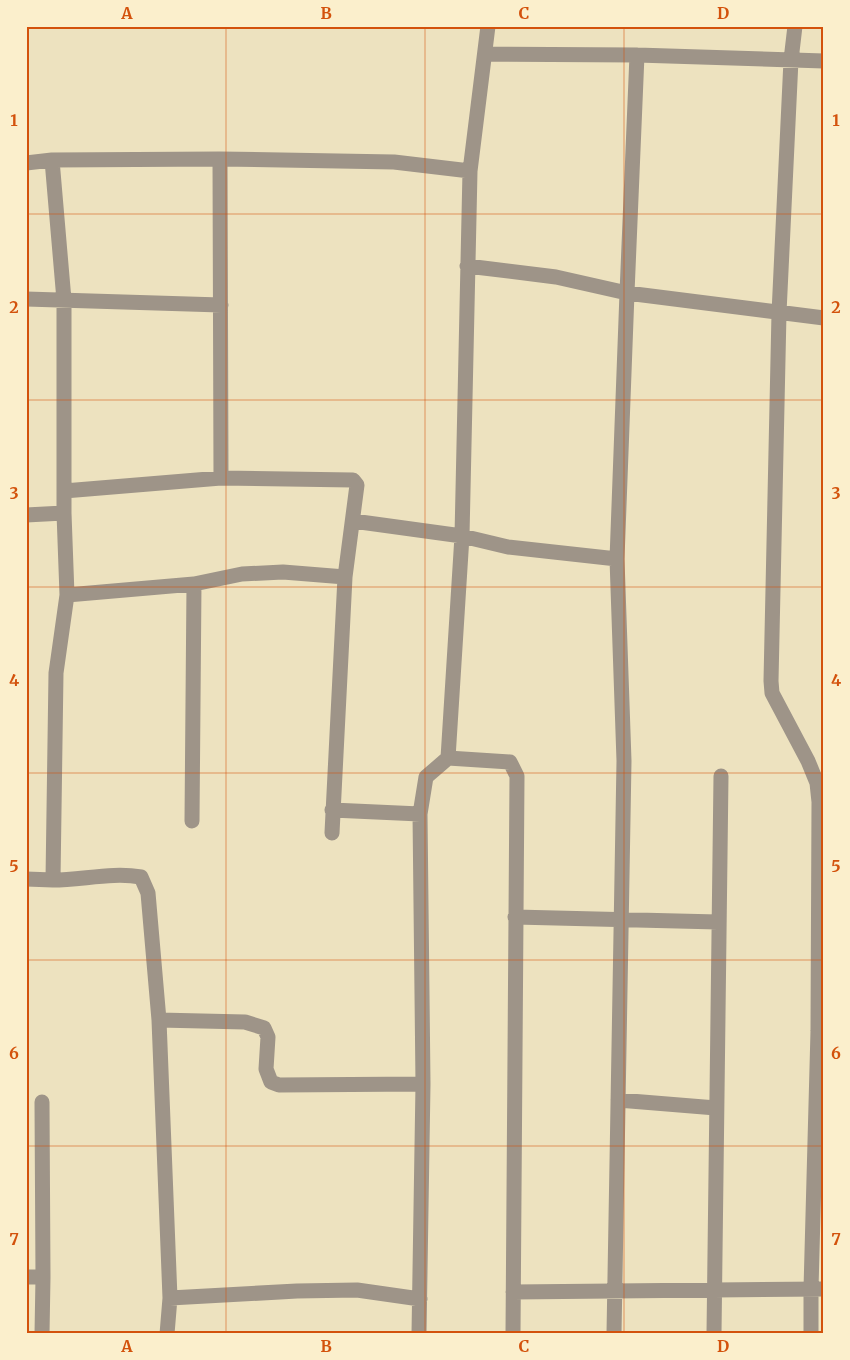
<svg xmlns="http://www.w3.org/2000/svg" width="850" height="1360" viewBox="0 0 850 1360" font-family="Merriweather,serif">
  <style>
    .lines { fill: none; stroke-linecap: round; stroke-linejoin: round }
    .street { stroke: #9e9488; stroke-width: 15 }
    .grid { fill: none; stroke: #d3520c; stroke-width: 1; stroke-opacity: 0.55 }
    .neatline { fill: none; stroke: #d3520c; stroke-width: 2 }
    .grid-label { font-size: 16px; text-anchor: middle; font-weight: bold; fill: #d3520c }
  </style>
  <rect width="100%" height="100%" fill="#ede2bf"/>
  <g class="lines">
    <path class="street" d="M795 26 791 60 779 313 771 681 772 693 808 761 817 783 819 802 818 1031 811 1289V1334
      M485 54 637 55 824 61
      M220 159 221 478
      M52 160 64 300V513L67 595 56 673 53 880C82 880 112 872 141 877L148 893 159 1020 170 1298 167 1334
      M26 163 52 160 220 159 394 162 470 171
      M467 266 556 277 627 293 824 318
      M26 299 221 305
      M64 491 221 478 353 480 357 485 345 577 332 833
      M26 515 64 513
      M353 521 462 536 508 547 617 559
      M67 595 194 584
      M448 758 510 762 517 776 513 1334
      M332 810 420 814
      M192 821 194 584 242 574 283 572 345 577
      M26 879 53 880
      M515 917 718 922
      M159 1020 245 1022 264 1028 268 1037 266 1069 271 1082 279 1085 423 1084
      M618 1100 716 1108
      M42 1102 43 1277 42 1334
      M26 1277H43
      M513 1292 824 1289
      M170 1298 297 1291 357 1290 420 1299
      M419 1334 423 1084 420 814 426 777 448 758 462 536 470 171 488 26
      M614 1334 624 761 617 559 627 293 637 55
      M714 1334 721 776"/>
  </g>
  <path class="grid" d="M226 26V1334M425 26V1334M624 26V1334M26 214H824M26 400H824M26 587H824M26 773H824M26 960H824M26 1146H824"/>
  <rect width="850" height="1360" fill="none" stroke="#fbefcc" stroke-width="55"/>
  <rect x="28" y="28" width="794" height="1304" class="neatline"/>
  <g class="grid-label">
    <text x="127" y="19">A</text>
    <text x="326" y="19">B</text>
    <text x="524" y="19">C</text>
    <text x="723" y="19">D</text>
    <text x="14" y="126">1</text>
    <text x="836" y="126">1</text>
    <text x="14" y="313">2</text>
    <text x="836" y="313">2</text>
    <text x="14" y="499">3</text>
    <text x="836" y="499">3</text>
    <text x="14" y="686">4</text>
    <text x="836" y="686">4</text>
    <text x="14" y="872">5</text>
    <text x="836" y="872">5</text>
    <text x="14" y="1059">6</text>
    <text x="836" y="1059">6</text>
    <text x="14" y="1245">7</text>
    <text x="836" y="1245">7</text>
    <text x="127" y="1352">A</text>
    <text x="326" y="1352">B</text>
    <text x="524" y="1352">C</text>
    <text x="723" y="1352">D</text>
  </g>
</svg>
